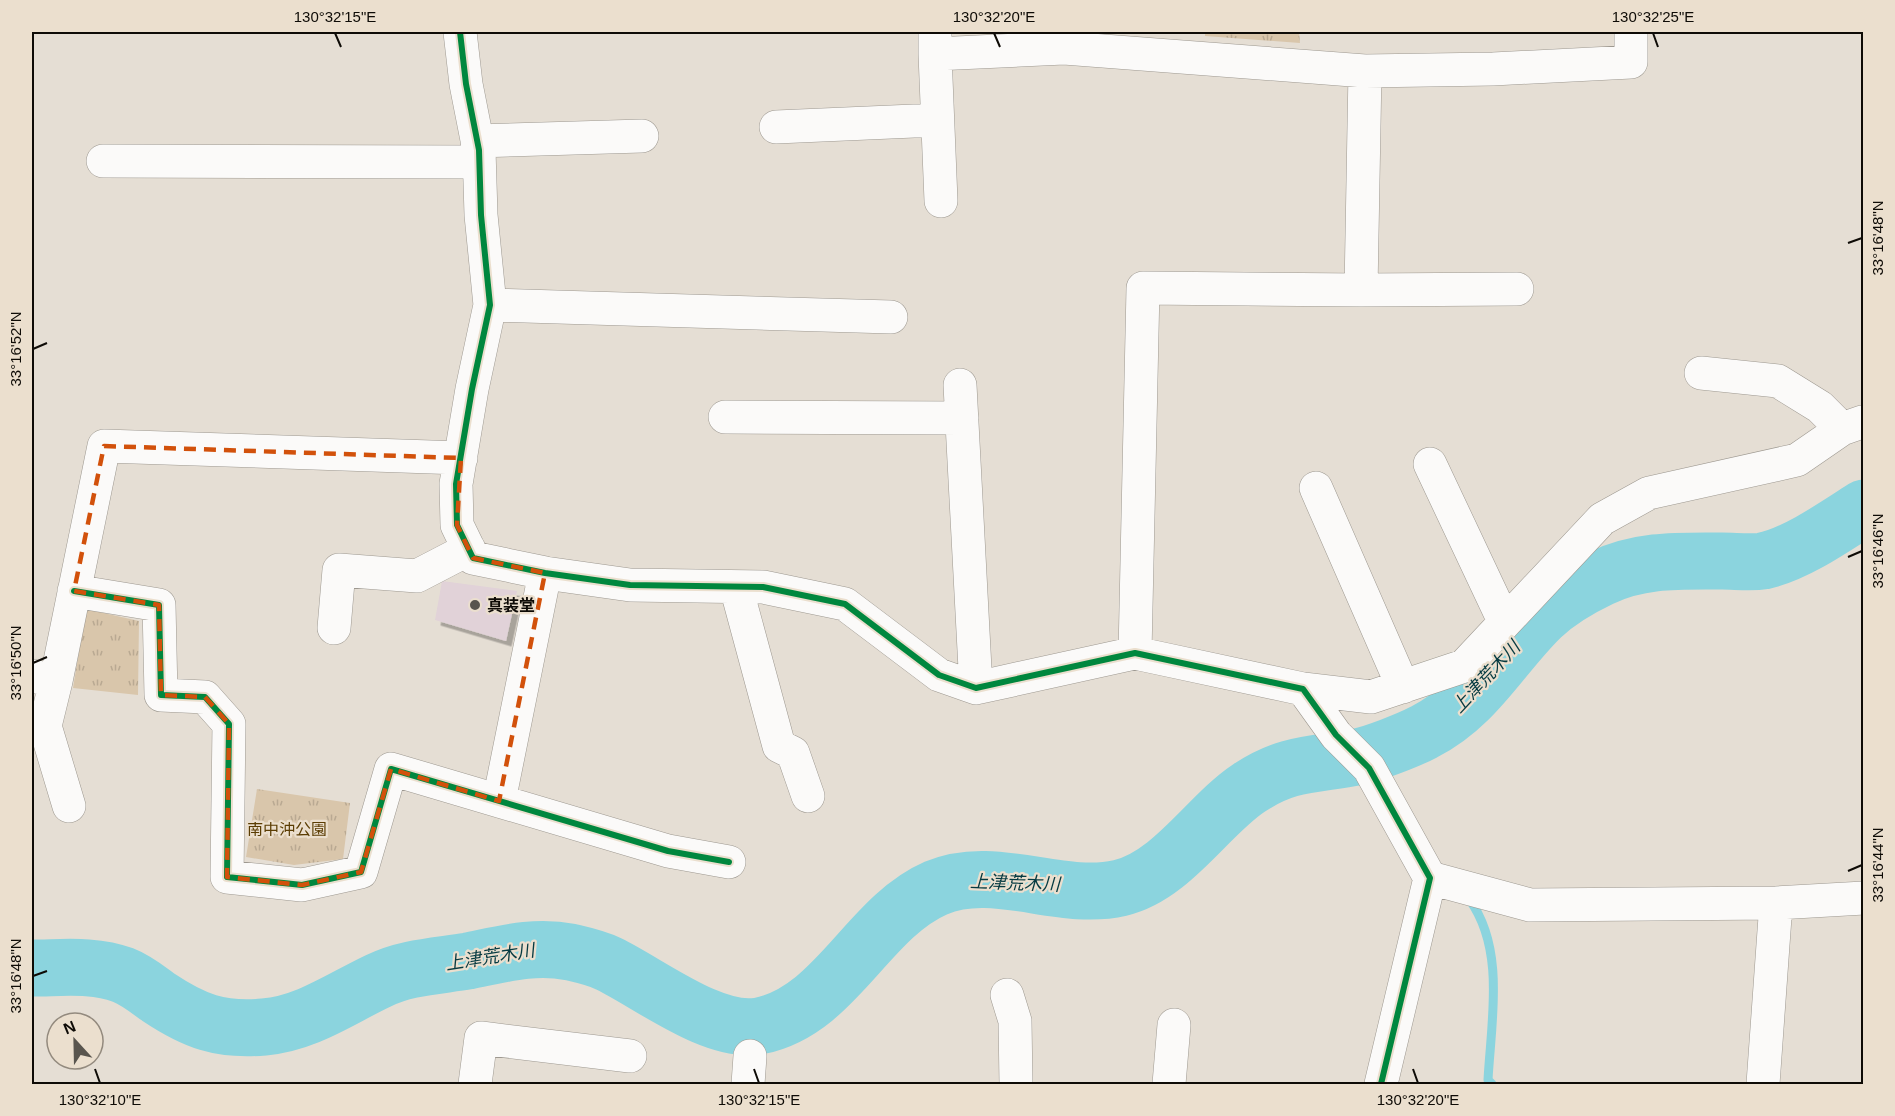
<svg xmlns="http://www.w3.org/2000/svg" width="1895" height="1116" viewBox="0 0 1895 1116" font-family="Helvetica,'Noto Sans JP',sans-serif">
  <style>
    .park { fill: url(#park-tufts) }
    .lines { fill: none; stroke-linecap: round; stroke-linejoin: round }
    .stream { stroke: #8bd4de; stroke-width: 9 }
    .river { stroke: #8bd4de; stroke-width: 57 }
    .building { fill: #e1d2d8; filter: url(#shadow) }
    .minor-casing { stroke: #9d9890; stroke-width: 34 }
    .minor { stroke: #fbfaf9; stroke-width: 33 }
    .cycleway-casing { stroke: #ebdfce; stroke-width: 10 }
    .cycleway { stroke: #00873e; stroke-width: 6 }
    .marked { fill: none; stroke: #d2510b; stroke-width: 4.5; stroke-dasharray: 12 8; stroke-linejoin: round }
    .ticks { fill: none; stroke: #0e0b06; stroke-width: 2 }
    .poi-dot { fill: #59554e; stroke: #ebdfce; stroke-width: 2 }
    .labels { text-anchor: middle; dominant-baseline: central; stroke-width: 4.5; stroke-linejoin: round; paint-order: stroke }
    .poi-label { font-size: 16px; font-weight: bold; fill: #0e0b06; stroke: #ebdfce; text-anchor: start }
    .park-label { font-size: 16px; fill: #5b3d03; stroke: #ebdfce }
    .water-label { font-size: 18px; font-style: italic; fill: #053a41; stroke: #ebdfce }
    .neatline { fill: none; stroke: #0e0b06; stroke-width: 2 }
    .ticks-label { font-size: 15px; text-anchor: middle; fill: #0e0b06 }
  </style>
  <defs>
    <pattern id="park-tufts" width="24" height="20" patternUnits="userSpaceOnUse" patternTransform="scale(1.5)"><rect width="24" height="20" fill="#d9c6ab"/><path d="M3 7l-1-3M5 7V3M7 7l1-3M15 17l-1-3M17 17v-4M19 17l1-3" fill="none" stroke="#b9a992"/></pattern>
    <filter id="shadow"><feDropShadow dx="5.5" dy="5.5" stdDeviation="0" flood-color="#0004"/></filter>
  </defs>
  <rect width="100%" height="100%" fill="#e5ded4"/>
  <path class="park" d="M1205 32H1299L1300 43 1205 36Z
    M86 609 139 621 138 695 73 688Z
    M257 789 350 803 343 859 294 865 246 857Z"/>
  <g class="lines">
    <path class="stream" d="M1469 899C1506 949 1491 1022 1488 1080L1492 1084"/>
    <path class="river" d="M32 968C62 968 94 964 123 975 136 980 147 989 158 997 194 1021 220 1031 264 1027 307 1023 340 999 378 981 406 967 438 966 468 961 503 954 534 945 570 952 583 955 597 958 609 964 650 984 713 1034 759 1026 836 1011 867 918 936 888 994 863 1060 902 1120 888 1172 876 1208 815 1249 788 1288 762 1314 765 1357 757 1373 754 1409 740 1424 732 1476 706 1501 656 1541 617 1558 601 1580 588 1601 578 1640 559 1680 561 1722 561 1735 561 1751 563 1763 561 1796 554 1836 526 1864 508"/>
  </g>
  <path class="building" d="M442 581 517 591 506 641 435 620Z"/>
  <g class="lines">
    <defs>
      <path id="minor" d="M460 32 466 84 479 150 481 215 490 305 472 389 456 484 457 525 473 558 545 573 630 585 763 587 845 604 939 675 976 688 1135 653 1303 689 1336 735 1369 768 1430 878 1381 1084
        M935 32V54L1064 48 1365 71 1493 69 1631 62V32
        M935 54 941 201
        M776 127 937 120
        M477 141 642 136
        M103 161 479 162
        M1361 290 1517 289
        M490 305 891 317
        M1701 373 1778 381 1820 407 1842 429 1862 422
        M960 385 976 688
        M725 417 962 418
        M1430 464 1504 621
        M1316 488 1403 687
        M736 587 779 746 793 753 808 796
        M74 591 159 605 161 695 205 697 229 724 227 877 302 885 361 872 391 769 668 851 729 862
        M334 628 339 570 417 576 469 549
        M1135 653 1143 288 1361 290 1365 71
        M32 676 56 681 104 446 461 458
        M56 681 45 726 69 806
        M1303 689 1371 697 1464 666 1602 519 1649 493 1797 460 1842 429
        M499 801 545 573
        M1430 878 1530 905 1776 903 1864 898
        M1007 995 1015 1021 1016 1084
        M475 1084 481 1038 630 1056
        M748 1084 750 1056
        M1169 1084 1174 1025
        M1763 1084 1776 903"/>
    </defs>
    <use href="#minor" class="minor-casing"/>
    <use href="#minor" class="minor"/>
    <defs>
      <path id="cycleway" d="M460 32 466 84 479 150 481 215 490 305 472 389 456 484 457 525 473 558 545 573 630 585 763 587 845 604 939 675 976 688 1135 653 1303 689 1336 735 1369 768 1430 878 1381 1084
        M74 591 159 605 161 695 205 697 229 724 227 877 302 885 361 872 391 769 668 851 729 862"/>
    </defs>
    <use href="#cycleway" class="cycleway-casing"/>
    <use href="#cycleway" class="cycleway"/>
  </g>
  <path class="marked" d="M104 446 461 458 457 525 473 558 545 573 499 801 391 769 361 872 302 885 227 877 229 724 205 697 161 695 159 605 74 591Z"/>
  <path class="ticks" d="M335 33 341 47M994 33 1000 47M1653 33 1658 47M1848 243 1862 238M33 349 47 343M1848 557 1862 551M33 663 47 657M1848 871 1862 865M33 976 47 971M95 1069 100 1083M754 1069 759 1083M1413 1069 1418 1083"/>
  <circle class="poi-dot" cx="475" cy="605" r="6"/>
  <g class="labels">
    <g class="poi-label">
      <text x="487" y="605">真装堂</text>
    </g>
    <g class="park-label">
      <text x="287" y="829">南中沖公園</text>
    </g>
    <g class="water-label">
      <text transform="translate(1486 677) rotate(-47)">上津荒木川</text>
      <text transform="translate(1015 883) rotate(2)">上津荒木川</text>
      <text transform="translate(490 957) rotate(-9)">上津荒木川</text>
    </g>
  </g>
  <rect width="1895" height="1116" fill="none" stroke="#ebdfce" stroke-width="66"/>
  <g transform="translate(75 1041) rotate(338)"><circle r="28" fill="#ebdfce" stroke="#938a7e" stroke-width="1.5"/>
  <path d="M0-4.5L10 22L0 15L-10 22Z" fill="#59554e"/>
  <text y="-9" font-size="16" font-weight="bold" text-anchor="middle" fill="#0e0b06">N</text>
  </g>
  <rect x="33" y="33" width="1829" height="1050" class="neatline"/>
  <g class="ticks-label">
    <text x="335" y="22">130°32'15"E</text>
    <text x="994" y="22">130°32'20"E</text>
    <text x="1653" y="22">130°32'25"E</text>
    <text transform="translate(1878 238) rotate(-90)" y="5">33°16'48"N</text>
    <text transform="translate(16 349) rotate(-90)" y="5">33°16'52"N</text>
    <text transform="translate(1878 551) rotate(-90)" y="5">33°16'46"N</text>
    <text transform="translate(16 663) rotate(-90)" y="5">33°16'50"N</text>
    <text transform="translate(1878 865) rotate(-90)" y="5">33°16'44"N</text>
    <text transform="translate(16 976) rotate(-90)" y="5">33°16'48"N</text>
    <text x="100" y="1105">130°32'10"E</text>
    <text x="759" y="1105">130°32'15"E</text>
    <text x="1418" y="1105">130°32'20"E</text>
  </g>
</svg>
